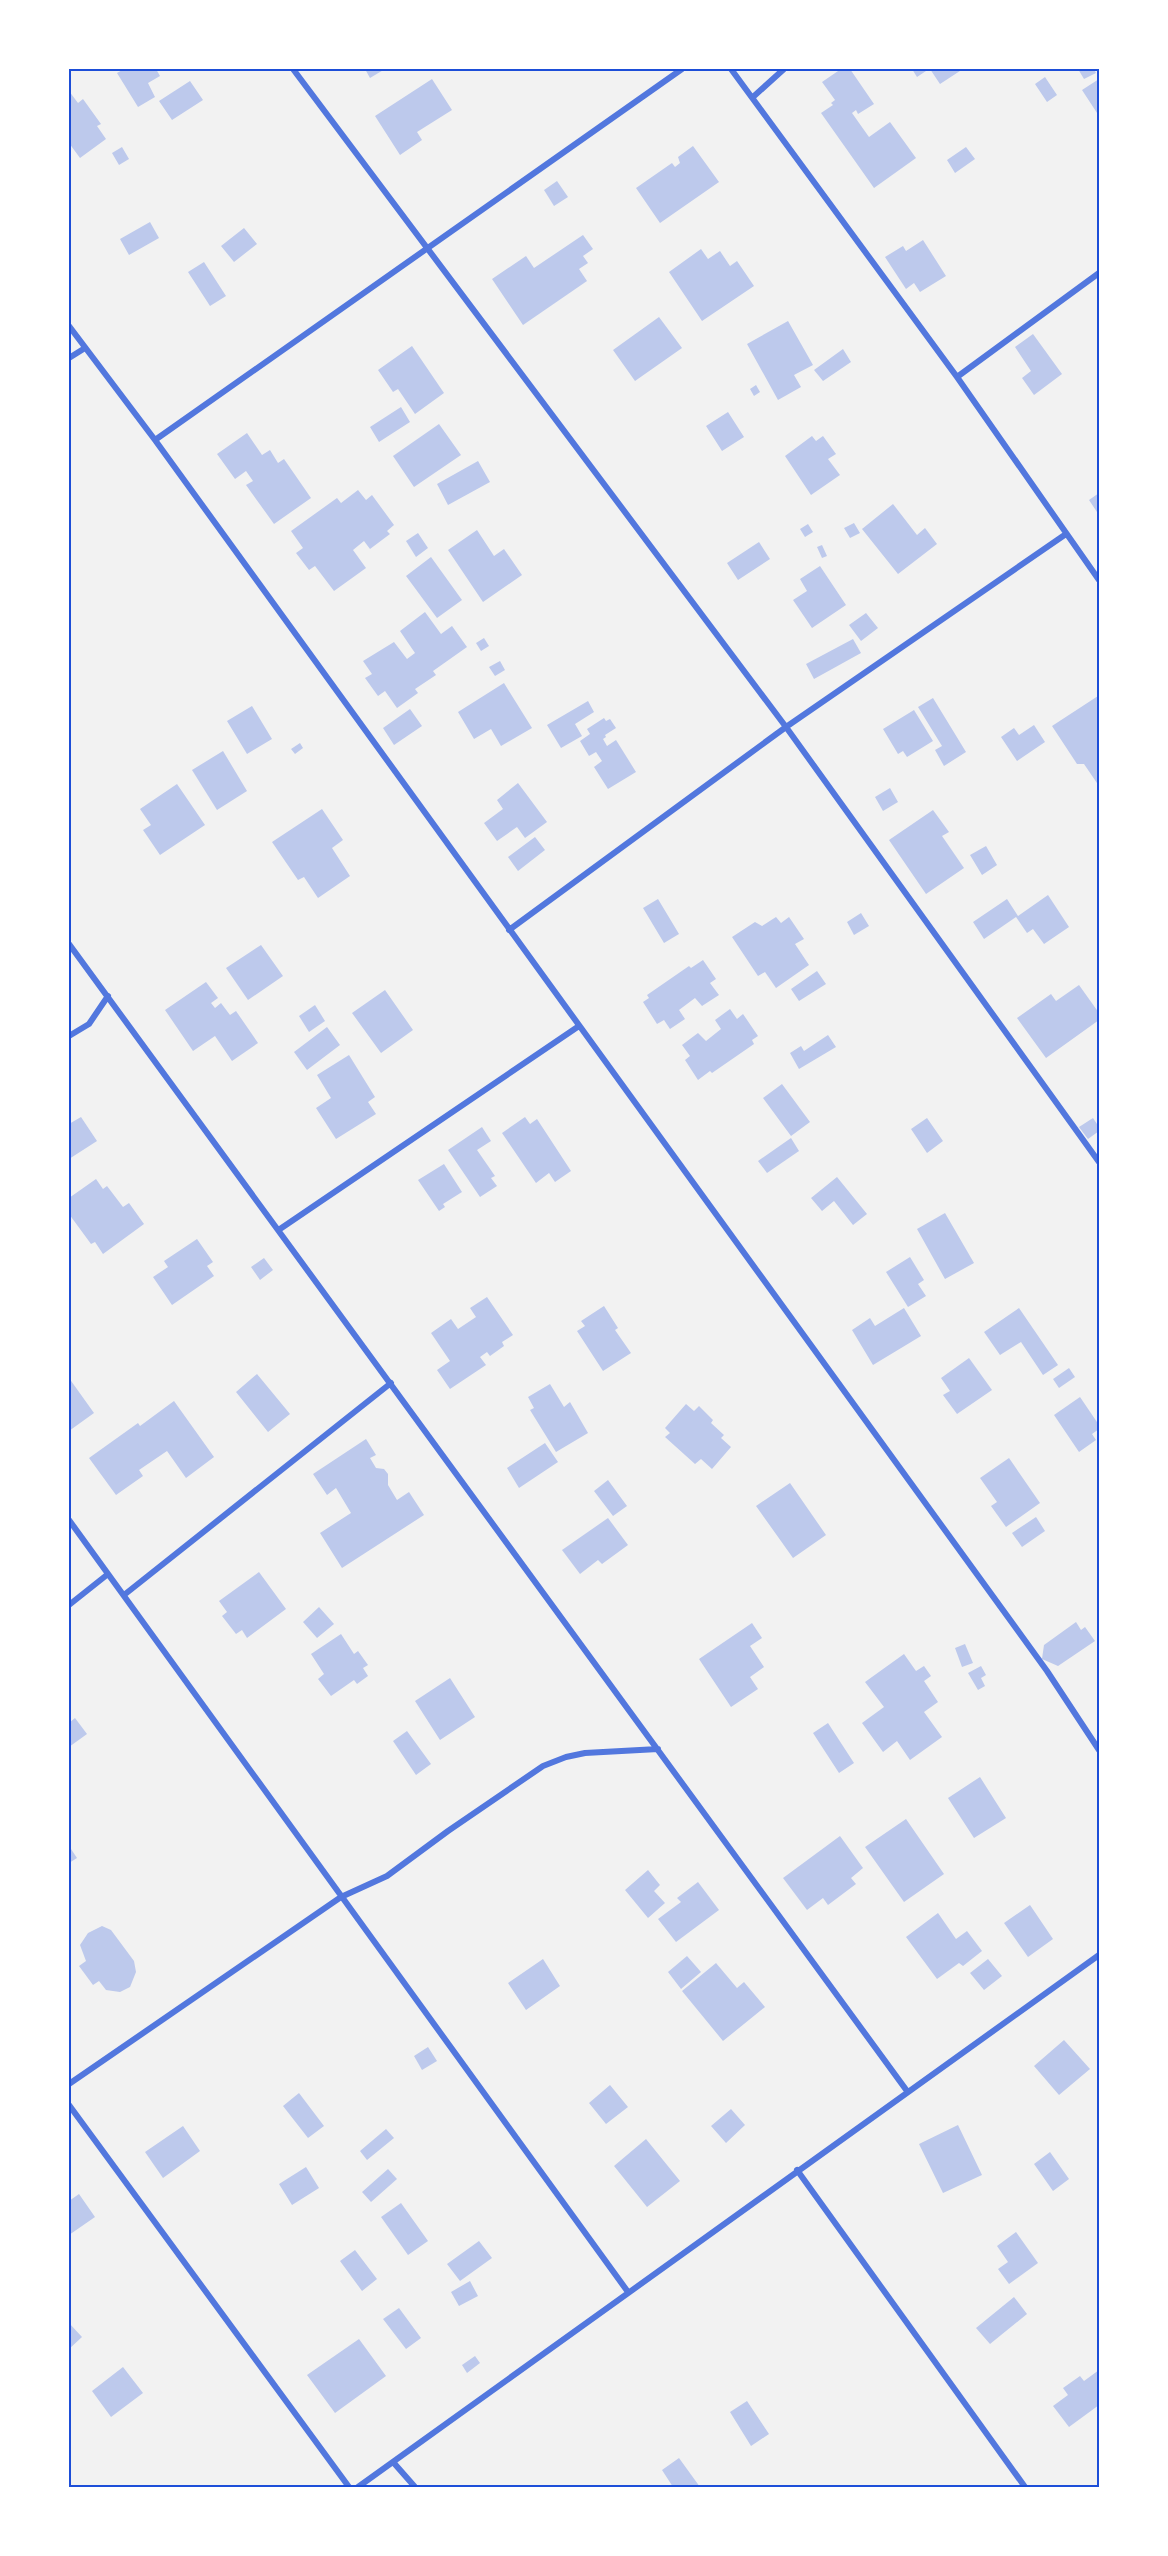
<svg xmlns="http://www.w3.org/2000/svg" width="1168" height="2556" viewBox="0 0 1168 2556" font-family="'Golos Text',sans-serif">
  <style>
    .building { fill: #bdc9ec }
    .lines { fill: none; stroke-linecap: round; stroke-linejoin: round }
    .minor { stroke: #5277de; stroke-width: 6 }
    .neatline { fill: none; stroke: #1d4ed8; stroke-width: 2 }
  </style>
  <rect width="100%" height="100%" fill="#f2f2f2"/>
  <path class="building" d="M124 69H156L160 76 148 83 155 97 138 107 117 73Z
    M365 69H385L370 78Z
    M841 69H850L874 104 858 114 856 110 852 113 869 137 890 122 916 158 874 188 821 113 833 105 831 103 835 100 822 82Z
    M912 69H929L917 77Z
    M930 69H963L940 84Z
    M1078 69H1094L1096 73 1084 79Z
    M1045 77 1057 95 1047 102 1035 84Z
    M432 79 452 110 417 132 422 140 400 155 375 116Z
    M1099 79V116L1082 90Z
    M190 81 203 100 172 120 159 101Z
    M69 91 78 103 83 99 101 124 97 126 106 139 80 158 69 143Z
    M693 146 719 182 660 223 636 188 672 163 675 167 680 163 678 157Z
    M122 147 129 159 119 165 112 153Z
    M966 147 975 159 955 173 947 160Z
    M557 181 568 197 554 206 544 190Z
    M150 222 159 238 129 255 120 239Z
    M244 228 257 244 234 262 221 246Z
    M583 235 593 249 583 256 588 263 579 269 587 281 523 325 492 279 526 256 534 268Z
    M923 240 946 276 920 292 914 283 906 289 885 257 903 246 906 251Z
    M701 249 708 259 720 251 730 266 737 261 754 286 702 321 669 272Z
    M204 262 226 296 210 306 188 272Z
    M659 317 682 348 635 381 613 350Z
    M788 321 813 365 794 375 801 387 778 400 747 344Z
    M1033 334 1062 374 1034 395 1022 378 1031 371 1015 347Z
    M412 346 444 393 415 414 398 389 393 392 378 370Z
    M843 349 851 362 823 381 814 370Z
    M756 385 760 392 754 396 750 389Z
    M401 407 410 422 379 442 370 427Z
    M728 412 744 437 722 451 706 426Z
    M439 424 461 455 414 487 393 456Z
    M247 433 262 455 270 450 278 463 284 459 311 498 274 524 246 485 253 481 246 471 235 479 217 454Z
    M812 436 816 441 823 436 836 454 828 459 840 475 811 495 785 456Z
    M478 461 490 482 448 505 437 484Z
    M358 490 366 500 372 495 394 525 387 531 390 534 370 549 364 541 353 550 366 568 334 591 315 566 309 570 296 553 303 548 291 531 337 498 341 503Z
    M1099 493V515L1089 500Z
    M893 504 917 535 925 528 937 544 898 574 862 529Z
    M854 523 860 533 850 538 844 528Z
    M808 524 813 532 805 537 800 529Z
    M477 530 494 556 504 549 522 575 483 602 448 550Z
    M418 533 428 548 416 557 406 541Z
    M759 542 770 559 738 580 727 563Z
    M822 545 827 556 822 558 817 547Z
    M431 557 462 600 437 618 406 576Z
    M820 566 846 605 812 628 793 600 807 591 800 579Z
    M425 612 441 634 452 626 467 647 433 671 436 675 415 689 418 693 397 708 385 691 378 696 365 678 372 674 363 661 394 642 407 659 415 653 400 631Z
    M866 613 878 628 861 641 849 625Z
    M484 638 489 646 481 651 476 643Z
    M853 639 861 653 814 679 806 664Z
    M500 661 505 670 495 676 489 667Z
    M504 683 532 728 501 746 491 729 474 739 458 712Z
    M1098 696 1099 697V786L1084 764H1077L1052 726Z
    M933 698 966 752 944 766 935 750 942 746 918 707Z
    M588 701 594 712 575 724 582 736 561 748 547 725Z
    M252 706 272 739 247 754 227 721Z
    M410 709 422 726 394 745 383 728Z
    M914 710 933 741 907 757 903 751 898 754 883 729Z
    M604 718 606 721 610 719 616 728 605 735 606 737 603 739 607 746 616 740 636 772 608 789 594 767 602 761 596 752 589 756 580 741 590 734 587 729Z
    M1034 725 1045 742 1017 761 1001 737 1014 728 1019 735Z
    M300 743 303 748 295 754 291 749Z
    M223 751 247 791 217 810 192 770Z
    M518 783 547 822 525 838 517 827 497 841 484 823 503 809 497 800Z
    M177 784 205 825 160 855 143 830 151 825 140 809Z
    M890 788 898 802 883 811 875 797Z
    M322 809 343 840 332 848 350 876 318 898 304 877 298 880 272 842Z
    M933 810 949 832 942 836 964 868 926 894 889 840Z
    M535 837 545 850 518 871 508 857Z
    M986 846 997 865 982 875 970 855Z
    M1048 895 1069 927 1044 944 1033 929 1027 933 1016 917 984 939 973 922 1007 899 1018 916Z
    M658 899 679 934 664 943 643 908Z
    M861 913 869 926 854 935 847 922Z
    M776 917 781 923 789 917 804 939 795 944 809 965 776 988 765 972 758 976 732 937 755 922 762 926Z
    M261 945 283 976 248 1000 226 968Z
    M703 960 716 979 710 983 719 995 702 1006 695 998 679 1010 685 1019 670 1029 664 1020 657 1024 643 1002 649 998 647 995 689 966 691 968Z
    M817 971 826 984 799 1001 791 989Z
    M206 982 218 998 211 1003 215 1008 221 1003 230 1015 236 1011 258 1043 232 1061 215 1036 193 1051 165 1010Z
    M1079 985 1099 1013V1020L1046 1058 1017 1018 1051 994 1056 1001Z
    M385 990 413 1030 381 1053 352 1013Z
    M315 1005 325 1021 309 1032 299 1016Z
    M730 1009 737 1019 743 1014 758 1036 752 1040 754 1044 712 1073 710 1071 698 1080 685 1060 690 1056 682 1045 698 1033 706 1041 721 1029 715 1020Z
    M327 1027 340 1045 307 1070 294 1052Z
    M828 1035 836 1047 799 1069 790 1053 801 1046 804 1051Z
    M349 1055 375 1097 368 1102 376 1114 336 1139 316 1108 331 1098 317 1075Z
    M782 1084 810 1122 791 1136 763 1098Z
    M81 1117 97 1141 69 1159V1124Z
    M525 1117 530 1124 537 1119 571 1171 555 1182 549 1173 536 1183 502 1133Z
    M927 1118 943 1141 927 1153 911 1129Z
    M1093 1118 1099 1127V1131L1088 1139 1079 1127Z
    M482 1127 491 1141 477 1150 495 1176 491 1178 497 1186 480 1197 448 1150Z
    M791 1138 799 1151 767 1173 758 1161Z
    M444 1164 462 1192 443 1204 445 1207 439 1211 418 1180Z
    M837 1177 867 1214 853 1225 834 1201 822 1211 811 1198Z
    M96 1179 103 1189 107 1186 123 1207 129 1203 144 1224 103 1254 95 1242 91 1244 69 1214V1198Z
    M945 1213 974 1263 945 1279 917 1229Z
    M197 1239 213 1262 207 1266 214 1276 172 1305 153 1277 168 1267 164 1261Z
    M910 1257 924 1280 918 1284 926 1296 908 1307 886 1272Z
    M264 1258 273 1270 260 1280 251 1267Z
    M487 1297 513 1335 502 1342 504 1346 490 1356 487 1352 480 1357 486 1365 450 1389 437 1370 450 1361 431 1333 451 1319 458 1329 476 1317 470 1308Z
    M604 1306 618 1328 615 1330 631 1353 603 1371 577 1331 585 1326 581 1321Z
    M904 1308 921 1336 873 1365 852 1330 870 1318 875 1326Z
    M1019 1308 1058 1365 1043 1375 1021 1342 1000 1355 984 1332Z
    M969 1358 992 1390 957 1414 943 1395 950 1391 941 1378Z
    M1069 1368 1075 1377 1059 1388 1053 1379Z
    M257 1374 290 1414 268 1432 236 1392Z
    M69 1378 94 1413 69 1431Z
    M550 1384 564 1407 570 1402 588 1433 556 1452 530 1410 534 1408 528 1397Z
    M1080 1397 1099 1425V1429L1092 1434 1096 1440 1079 1452 1054 1415Z
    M174 1401 214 1457 186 1478 167 1451 139 1470 143 1476 116 1495 89 1458 138 1423 140 1426Z
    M686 1404 694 1411 699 1406 713 1420 711 1423 724 1435 721 1438 731 1447 712 1469 701 1459 695 1464 665 1437 670 1433 665 1428Z
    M366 1439 376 1455 370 1458 376 1468 384 1469 388 1474V1485L397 1500 409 1492 424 1515 342 1568 320 1533 351 1513 336 1488 327 1495 313 1474Z
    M545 1443 558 1462 519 1488 507 1468Z
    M1009 1458 1040 1503 1006 1527 991 1506 997 1502 980 1478Z
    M608 1480 627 1506 613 1516 594 1491Z
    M790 1483 826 1535 793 1558 756 1506Z
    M1036 1517 1045 1531 1022 1547 1012 1533Z
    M608 1518 628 1545 602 1564 598 1560 580 1574 562 1550Z
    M259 1572 286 1609 247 1638 242 1630 236 1634 222 1616 227 1612 219 1601Z
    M319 1607 334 1624 317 1638 303 1622Z
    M1076 1622 1081 1630 1085 1627 1095 1641 1058 1666 1042 1659 1044 1645Z
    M752 1623 762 1638 750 1646 764 1667 750 1677 758 1689 731 1707 699 1659Z
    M341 1634 354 1654 358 1651 368 1665 363 1668 368 1676 357 1684 354 1680 331 1696 318 1679 324 1674 311 1654Z
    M965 1644 973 1663 962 1667 955 1648Z
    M904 1654 916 1671 924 1666 931 1676 924 1681 938 1702 924 1712 942 1737 910 1760 897 1741 883 1752 862 1723 884 1707 865 1682Z
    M981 1666 986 1675 981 1678 985 1686 978 1690 968 1673Z
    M450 1678 475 1717 440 1740 415 1701Z
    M75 1718 87 1734 69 1747V1723Z
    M828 1723 854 1763 839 1773 813 1733Z
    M407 1731 431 1764 416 1775 393 1741Z
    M980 1777 1006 1818 974 1838 948 1798Z
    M906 1819 944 1874 904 1902 865 1847Z
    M840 1836 863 1868 851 1878 856 1884 828 1905 823 1898 807 1910 783 1878Z
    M69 1846 77 1858 69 1863Z
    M648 1870 660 1885 654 1891 665 1903 648 1918 625 1890Z
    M698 1882 719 1910 676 1942 658 1919 681 1902 677 1898Z
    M1030 1905 1053 1939 1028 1957 1004 1923Z
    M938 1913 956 1939 967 1931 982 1951 963 1966 959 1963 937 1979 906 1937Z
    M102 1926 111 1930 134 1961 136 1972 130 1987 120 1992 106 1990 99 1981 93 1985 79 1966 86 1961 80 1945 88 1933Z
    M687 1956 701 1972 681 1989 668 1972Z
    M543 1959 560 1986 526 2010 508 1983Z
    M988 1959 1002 1976 984 1990 970 1973Z
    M716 1963 737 1988 744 1982 765 2007 723 2041 682 1991Z
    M1064 2040 1090 2069 1059 2095 1034 2066Z
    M428 2047 437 2061 422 2070 414 2056Z
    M610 2085 628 2107 606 2124 589 2103Z
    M299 2093 324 2126 308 2138 283 2106Z
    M731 2109 745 2125 726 2143 711 2126Z
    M958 2125 982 2175 943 2193 919 2144Z
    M183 2126 200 2151 163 2178 145 2152Z
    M386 2129 394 2138 367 2160 360 2151Z
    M646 2139 680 2181 647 2207 614 2166Z
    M1050 2152 1069 2179 1053 2191 1034 2164Z
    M306 2167 319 2188 292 2205 279 2184Z
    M388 2169 397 2179 371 2202 362 2192Z
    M79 2194 95 2217 69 2235V2201Z
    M401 2203 428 2241 408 2255 381 2217Z
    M1016 2232 1038 2263 1009 2284 998 2269 1008 2262 997 2246Z
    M479 2241 492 2258 460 2281 447 2264Z
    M355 2250 377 2279 362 2291 340 2261Z
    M470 2281 478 2296 459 2306 451 2292Z
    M1014 2297 1027 2314 990 2344 976 2328Z
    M399 2308 421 2338 406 2349 383 2319Z
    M69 2323 82 2337 69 2349Z
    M359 2339 386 2376 335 2413 307 2375Z
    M475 2356 480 2363 467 2373 462 2365Z
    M123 2367 143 2393 111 2417 92 2391Z
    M1099 2370V2405L1069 2427 1053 2406 1068 2395 1063 2388 1080 2376 1084 2381Z
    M747 2401 769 2434 751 2446 730 2412Z
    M679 2458 700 2487H673L662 2470Z"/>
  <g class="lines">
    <path class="minor" d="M293 69 786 727 1099 1162
      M731 69 957 377 1099 580
      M753 97 784 69
      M69 326 155 440 1047 1671 1099 1750
      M69 358 85 348
      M957 377 1099 273
      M155 440 682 69
      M509 930 786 727 1066 534
      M69 944 907 2091
      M69 1036 89 1024 108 996
      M280 1229 579 1026
      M69 1520 628 2292
      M124 1595 391 1383
      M69 1605 108 1574
      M69 2084 341 1897 387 1876 448 1831 543 1766 566 1757 585 1753 658 1749
      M69 2105 349 2487
      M797 2170 1025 2487
      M393 2462 415 2487
      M358 2487 1099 1955"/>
  </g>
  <rect width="1168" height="2556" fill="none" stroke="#ffffff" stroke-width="141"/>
  <rect x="70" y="70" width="1028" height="2416" class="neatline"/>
</svg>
